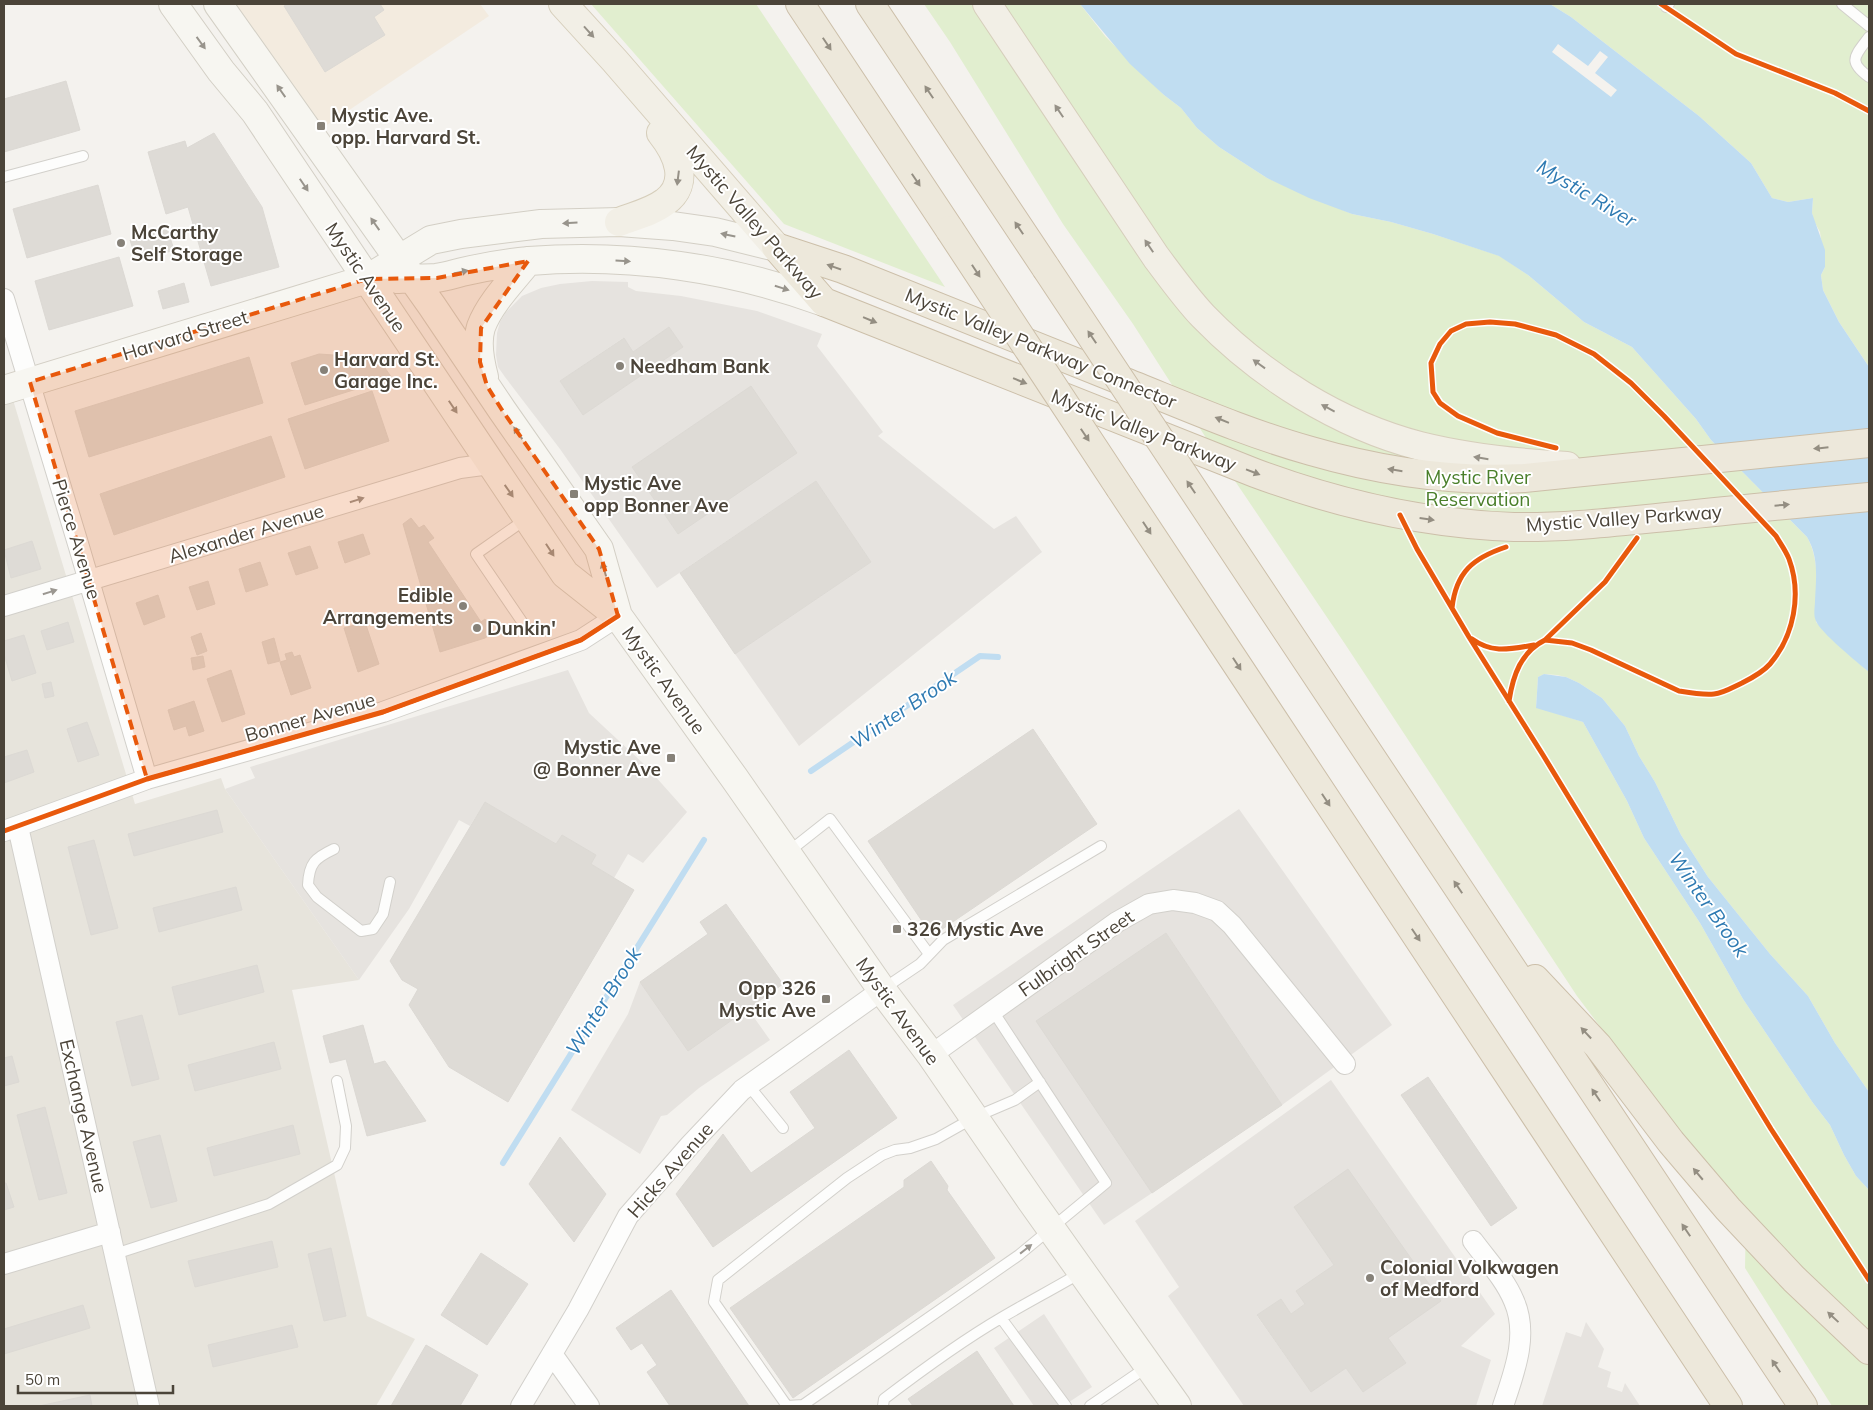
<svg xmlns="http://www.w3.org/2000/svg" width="1873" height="1410" viewBox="0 0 1873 1410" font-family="Mulish,sans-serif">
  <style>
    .residential { fill: #e7e4dc }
    .commercial { fill: #f3ebdf }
    .green { fill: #e1eecf }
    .parking { fill: #e6e3df; fill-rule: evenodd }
    .water { fill: #c0ddf1 }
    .pier { fill: #f4f2ee }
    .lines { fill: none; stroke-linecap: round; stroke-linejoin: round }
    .stream { stroke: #c0ddf1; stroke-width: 6 }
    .building { fill: #dedbd6; stroke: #dcd9d4 }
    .lane-casing { stroke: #d2d0cb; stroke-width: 12 }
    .street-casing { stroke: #d2d0cb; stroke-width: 22 }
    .secondary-casing { stroke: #d3cfc5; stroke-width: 30 }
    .primary-casing { stroke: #d6cebb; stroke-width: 30 }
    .highway-casing { stroke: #ccbfa9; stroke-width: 30 }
    .lane { stroke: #fdfdfc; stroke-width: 10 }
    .street { stroke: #fdfdfc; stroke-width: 20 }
    .secondary { stroke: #f7f6f1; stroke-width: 28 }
    .primary { stroke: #f2efe6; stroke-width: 28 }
    .highway { stroke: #ede8db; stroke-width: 28 }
    .highway-bridge-casing { stroke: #ccbfa9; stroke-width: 30; stroke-linecap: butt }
    .highway-bridge { stroke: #ede8db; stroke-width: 28 }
    .cycleway-casing { stroke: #fff; stroke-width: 8 }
    .cycleway { stroke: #e8590c; stroke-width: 5 }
    .oneway { fill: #969187 }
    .oneway2 { fill: #98948c }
    .oneway3 { fill: #948e82 }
    .oneway4 { fill: #9b9791 }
    .marked { fill: #e8590c; fill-opacity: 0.2; stroke: #e8590c; stroke-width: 4; stroke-dasharray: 10 6; stroke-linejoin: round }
    .poi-dot { fill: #868178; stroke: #fff; stroke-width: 2 }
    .labels { text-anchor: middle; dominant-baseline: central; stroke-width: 4; stroke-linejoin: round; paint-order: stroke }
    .poi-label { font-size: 19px; font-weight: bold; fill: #4b4439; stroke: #fff; text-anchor: start }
    .street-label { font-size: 19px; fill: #4b4439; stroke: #fff }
    .park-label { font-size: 19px; fill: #4a7f2a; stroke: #fff }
    .water-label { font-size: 20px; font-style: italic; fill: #2e7ab2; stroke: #fff }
  </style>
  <rect width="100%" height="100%" fill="#f4f2ee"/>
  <path class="residential" d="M4 370 135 804 221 778 225 789 359 980 292 990 367 1316 415 1339 376 1406H4Z"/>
  <path class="commercial" d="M231 4H480L489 16 321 129Z"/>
  <path class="green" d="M591 4H756L945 287 784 224Z
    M924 4H1080L1105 36 1164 95 1181 108 1197 128 1219 147 1267 178 1352 214 1391 222 1433 234 1500 256 1528 275 1584 322 1632 347 1696 419 1711 440 1807 537C1821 562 1816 594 1816 622L1845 651 1869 672V1092L1835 1043 1808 996 1770 954 1708 877 1681 835 1655 782 1639 756 1625 726 1602 698 1579 683 1566 677 1557 675 1544 674 1538 677 1536 707 1583 722 1627 801 1644 838 1700 923 1743 999 1813 1103 1830 1125 1844 1155 1856 1176 1869 1190V1406H1832L1745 1268 1746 1213 1691 1147 1577 996 1345 644 1208 441 1133 324 1063 224 950 42Z
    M1550 4H1869V367L1839 322 1823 290 1821 275 1825 267 1820 232 1814 221 1812 213 1813 198 1788 202 1772 198 1751 163 1699 116 1571 17Z"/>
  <path class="parking" d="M592 281 628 282V287L636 291 681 296 757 311 822 334 817 346 883 432 878 436 994 529 1016 516 1042 552 799 746 735 654 871 562 816 481 657 588 560 449 505 377 498 367 496 355 497 333 500 322 506 312 522 296 541 288 560 284ZM669 327 683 347 583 415 560 381 623 338 633 352ZM751 386 678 534 632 467Z
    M568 670 589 713 646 766 687 812 643 863 628 854 614 878 591 864 596 855 562 835 556 844 485 802 470 826 459 820 409 909 359 980 225 789 255 778 250 767Z
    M1239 809 1392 1025 1282 1105 1166 933 1037 1021 1152 1193 1104 1225 953 1005Z
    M640 982 688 1050 748 1009 770 1040 699 1088 667 1115 661 1116 640 1154 571 1110 628 1014Z
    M1331 1080 1495 1314 1461 1346 1491 1360 1476 1406H1244L1168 1296 1179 1287 1135 1221ZM1348 1170 1388 1338 1406 1363 1363 1392 1346 1368 1311 1392 1257 1316 1281 1299 1291 1314 1305 1304 1334 1265 1294 1207Z
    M1044 1314 1092 1387 1063 1406H1034L994 1348Z
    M1586 1322 1604 1349 1598 1367 1611 1372 1607 1387 1622 1392 1625 1383 1640 1406H1542L1566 1332 1581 1337Z"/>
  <path class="water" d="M1080 4H1550L1571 17 1699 116 1751 163 1772 198 1788 202 1813 198 1812 213 1825 250V267L1821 275 1823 290 1839 322 1869 367V672C1858 663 1820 632 1816 621 1813 615 1815 607 1815 601 1816 579 1819 557 1807 537L1711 440 1696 419 1632 347 1584 322 1528 275 1499 256 1433 234 1391 222 1352 214 1309 198 1267 178 1219 147 1197 128 1181 108 1164 95 1130 64Z
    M1544 674 1566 677 1579 683 1602 698 1625 726 1639 756 1655 782 1681 835 1708 877 1770 954 1808 996 1835 1043 1869 1092V1190L1856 1176 1844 1155 1830 1125 1813 1103 1743 999 1700 923 1644 838 1627 801 1583 722 1536 708 1538 677Z"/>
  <path class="pier" d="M1558 44 1588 66 1600 51 1608 57 1595 73 1617 90 1611 97 1552 52Z"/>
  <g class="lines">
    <path class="stream" d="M811 771 980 656 998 657
      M503 1163 704 840"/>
  </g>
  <path class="building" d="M288 4H380L384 10 374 17 385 35 325 72 284 6Z
    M66 81 80 130 4 152V99Z
    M214 133 262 207 279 267 211 286 188 207 166 214 148 152 185 141 187 148Z
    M98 185 111 234 27 258 13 209Z
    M167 228 174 250 137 262 130 240Z
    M119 257 133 306 49 330 35 281Z
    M184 283 189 302 163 309 158 291Z
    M669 327 683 347 583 415 560 381 624 338 633 352Z
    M319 354 378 358 392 378 305 405 291 363Z
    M249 357 263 403 89 457 75 411Z
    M751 386 797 453 678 534 632 467Z
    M372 391 389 441 305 469 288 419Z
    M271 436 285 477 114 535 100 494Z
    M816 481 871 562 735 654 680 573Z
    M411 518 419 528 424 525 434 538 428 542 481 622 485 619 494 632 485 638 440 652 403 524Z
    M363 534 370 554 345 563 338 542Z
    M32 541 41 569 11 578 4 550Z
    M310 546 318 568 296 575 288 553Z
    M260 562 268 585 246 592 239 569Z
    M208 581 215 604 197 610 189 587Z
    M158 595 165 617 144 625 136 603Z
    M68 622 74 642 47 650 41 631Z
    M365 622 379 664 358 672 344 628Z
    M201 633 207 651 197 655 191 637Z
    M24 635 36 673 12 681 4 654V641Z
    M274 638 280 661 268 664 262 642Z
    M292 652 294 657 300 655 311 688 291 695 280 662 287 660 285 654Z
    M203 656 205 667 193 670 191 658Z
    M231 670 245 714 222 722 207 679Z
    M51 682 54 696 45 698 42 684Z
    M194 701 204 731 189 736 186 726 174 730 168 710Z
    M87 722 99 755 78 762 67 729Z
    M1033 729 1097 824 932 936 868 841Z
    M27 750 34 772 4 783V757Z
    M485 802 556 844 562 835 596 855 591 864 634 890 508 1102 449 1067 409 1005 418 989 402 980 390 961Z
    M217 810 223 832 134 856 128 834Z
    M94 840 118 928 91 935 68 847Z
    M236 887 242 910 159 932 153 908Z
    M726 904 783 984 688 1051 640 982 708 934 700 922Z
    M1166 933 1282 1105 1152 1193 1036 1021Z
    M257 965 264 992 179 1015 172 987Z
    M142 1015 159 1079 132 1086 116 1022Z
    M363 1025 374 1064 385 1061 426 1121 367 1136 346 1059 330 1063 323 1036Z
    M274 1042 281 1069 195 1091 188 1065Z
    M849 1050 897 1118 713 1247 676 1194 723 1134 751 1173 815 1128 790 1092Z
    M12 1056 19 1082 4 1086V1058Z
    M1428 1077 1517 1208 1491 1226 1401 1095Z
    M45 1107 67 1193 39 1200 17 1115Z
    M293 1125 300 1154 214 1176 207 1148Z
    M160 1135 177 1201 151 1208 133 1142Z
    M560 1137 606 1194 574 1242 529 1184Z
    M931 1161 948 1186 947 1190 995 1258 793 1398 730 1308 904 1187V1180Z
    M1348 1169 1441 1301 1388 1338 1406 1363 1363 1392 1346 1368 1311 1392 1257 1315 1281 1299 1291 1314 1305 1304 1296 1291 1334 1265 1294 1207Z
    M4 1183H6L14 1207 4 1210Z
    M272 1241 278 1267 195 1287 188 1261Z
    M331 1248 346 1316 324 1321 308 1254Z
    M481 1253 528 1284 487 1345 441 1315Z
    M671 1290 749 1406H670L647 1372 657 1365 642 1343 631 1350 616 1328Z
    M83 1305 90 1328 4 1354V1329Z
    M292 1325 298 1347 213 1367 208 1345Z
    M426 1345 478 1375 460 1406H391Z
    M977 1351 1014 1406H913L908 1399Z
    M90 1395 92 1406H39Z"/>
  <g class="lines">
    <defs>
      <path id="lane" d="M1842 4 1869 26
        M1666 7 1669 4
        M1869 37C1855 56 1847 61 1869 77
        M4 177 83 156
        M526 519 476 554 527 629
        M334 849C315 858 309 863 308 885L317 897 361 931 373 929 383 914 390 882
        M787 853 830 819 929 954
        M883 989 920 964 943 940 1101 846
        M993 1011 1106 1183 1019 1255 803 1405 787 1406 714 1302 718 1280 847 1178 882 1155 895 1150 910 1148 936 1139 975 1117 1015 1100 1040 1082
        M749 1086 783 1128
        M115 1254 269 1204 337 1165 345 1148 346 1126 337 1081
        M1001 1318 1066 1406
        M883 1406 884 1399C922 1370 960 1342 1001 1318 1028 1302 1055 1288 1082 1272
        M1090 1406 1147 1367"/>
      <path id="street" d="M4 299 79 547 147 779
        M4 606 460 468 490 464
        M18 827 149 1406
        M4 831 147 779 383 712 581 640 618 616
        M931 1055 1117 922 1149 904 1173 900 1195 903 1217 911 1232 925 1345 1064
        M1473 1241C1487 1260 1505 1279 1514 1301 1529 1335 1514 1373 1503 1406
        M4 1264 110 1232
        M552 1354 589 1406
        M521 1406 578 1310 628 1216 690 1145 742 1090 882 990"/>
      <path id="secondary" d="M173 4 221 71 255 112 565 574 618 616 735 779 882 990 931 1055 1030 1199 1177 1406
        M218 4 432 306 502 410 599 549 618 616
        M398 279C411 278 424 279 436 278 445 277 454 274 462 272 484 267 507 263 529 261 629 253 731 268 824 302
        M484 377C480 362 476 343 481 327 490 303 512 281 528 261
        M4 390 367 279 431 240 461 234 541 224 619 222 673 226 715 232 776 247"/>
      <path id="primary" d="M563 4 615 61 776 247
        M987 4 1156 257C1171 277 1186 298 1203 316 1261 376 1339 425 1420 446 1468 458 1517 463 1567 466
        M619 222C634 216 652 212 665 202 691 183 677 153 661 133"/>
      <path id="highway" d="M800 4 950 230
        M870 4 1046 268
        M776 247 824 302 1255 473C1338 504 1425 524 1514 527 1569 528 1623 521 1677 516 1741 509 1805 503 1869 497
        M776 247 843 269C935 306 1027 343 1120 380 1183 405 1246 433 1311 451 1380 471 1452 482 1524 478L1869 443
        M1120 488 1728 1406
        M1218 527 1803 1406
        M1535 979 1598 1046 1671 1142 1728 1209 1794 1279 1869 1350"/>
    </defs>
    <use href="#lane" class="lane-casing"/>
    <use href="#street" class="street-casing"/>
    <use href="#secondary" class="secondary-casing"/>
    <use href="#primary" class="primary-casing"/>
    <use href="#highway" class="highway-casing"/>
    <use href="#lane" class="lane"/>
    <use href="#street" class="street"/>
    <use href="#secondary" class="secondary"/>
    <use href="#primary" class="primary"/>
    <use href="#highway" class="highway"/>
    <defs>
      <path id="highway-bridge" d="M950 230 1120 488
        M1046 268 1218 527"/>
    </defs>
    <use href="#highway-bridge" class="highway-bridge-casing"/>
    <use href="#highway-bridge" class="highway-bridge"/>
    <defs>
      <path id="cycleway" d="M1661 4 1736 54 1835 93 1869 111
        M1400 515 1417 549 1469 637 1543 755 1771 1129 1869 1280
        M1452 608C1456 572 1473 558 1506 547
        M1472 639C1493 654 1510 649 1534 645
        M1545 640 1572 643 1591 650 1679 691C1691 693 1702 695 1714 694 1724 693 1733 687 1742 683 1752 678 1763 672 1770 664 1794 636 1802 594 1789 559 1786 551 1780 543 1776 536L1664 416 1631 383 1594 354 1556 335 1515 324 1490 322 1466 324 1451 331 1440 344 1431 363 1433 392 1440 403 1458 416 1497 433 1556 448
        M1509 701C1513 675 1521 652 1545 640L1605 582 1637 538
        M4 831 147 779 383 712 581 640 618 616"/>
    </defs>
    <use href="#cycleway" class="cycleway-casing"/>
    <use href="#cycleway" class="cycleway"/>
  </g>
  <defs><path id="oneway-solid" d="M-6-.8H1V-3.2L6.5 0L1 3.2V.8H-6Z" transform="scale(1.25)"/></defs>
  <g class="oneway">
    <use href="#oneway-solid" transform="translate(589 32) rotate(48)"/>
    <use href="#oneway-solid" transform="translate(1059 111) rotate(-124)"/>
    <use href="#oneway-solid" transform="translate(678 178) rotate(97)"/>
    <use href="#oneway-solid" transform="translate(1149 246) rotate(-124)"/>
    <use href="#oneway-solid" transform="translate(1259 364) rotate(-144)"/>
    <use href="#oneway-solid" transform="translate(1328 408) rotate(-152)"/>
    <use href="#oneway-solid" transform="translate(1481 458) rotate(-171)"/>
  </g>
  <g class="oneway2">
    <use href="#oneway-solid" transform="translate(201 43) rotate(54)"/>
    <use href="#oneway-solid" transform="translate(281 91) rotate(-125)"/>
    <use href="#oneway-solid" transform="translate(304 185) rotate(56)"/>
    <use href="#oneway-solid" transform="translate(570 223) rotate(177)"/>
    <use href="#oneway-solid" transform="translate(375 224) rotate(-125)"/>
    <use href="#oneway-solid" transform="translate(728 235) rotate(-168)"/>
    <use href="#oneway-solid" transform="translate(623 261) rotate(4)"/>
    <use href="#oneway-solid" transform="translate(461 272) rotate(-12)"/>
    <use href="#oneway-solid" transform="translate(782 288) rotate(17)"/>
    <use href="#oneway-solid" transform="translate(453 407) rotate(56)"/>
    <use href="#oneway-solid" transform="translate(518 433) rotate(-125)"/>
    <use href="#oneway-solid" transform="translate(509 491) rotate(55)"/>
    <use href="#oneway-solid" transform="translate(550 550) rotate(57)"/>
    <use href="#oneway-solid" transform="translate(604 569) rotate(-106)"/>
  </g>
  <g class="oneway3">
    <use href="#oneway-solid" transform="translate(827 44) rotate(56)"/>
    <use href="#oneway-solid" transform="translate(929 92) rotate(-124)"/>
    <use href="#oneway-solid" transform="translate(916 180) rotate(56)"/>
    <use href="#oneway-solid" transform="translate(1019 228) rotate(-124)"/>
    <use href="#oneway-solid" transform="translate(834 267) rotate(-161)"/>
    <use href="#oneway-solid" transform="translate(976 271) rotate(57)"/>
    <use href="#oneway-solid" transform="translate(870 320) rotate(22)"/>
    <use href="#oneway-solid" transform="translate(1092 337) rotate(-124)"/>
    <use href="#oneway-solid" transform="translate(1020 381) rotate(22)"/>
    <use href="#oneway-solid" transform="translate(1222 420) rotate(-158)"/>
    <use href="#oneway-solid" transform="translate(1085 435) rotate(56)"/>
    <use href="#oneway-solid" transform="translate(1821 448) rotate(174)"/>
    <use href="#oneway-solid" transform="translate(1395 470) rotate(-171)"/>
    <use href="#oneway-solid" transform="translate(1253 472) rotate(21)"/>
    <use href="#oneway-solid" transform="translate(1191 487) rotate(-124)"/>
    <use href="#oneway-solid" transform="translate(1782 505) rotate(-5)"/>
    <use href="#oneway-solid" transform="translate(1427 519) rotate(8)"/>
    <use href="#oneway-solid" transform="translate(1147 528) rotate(57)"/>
    <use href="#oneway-solid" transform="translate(1237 664) rotate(57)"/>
    <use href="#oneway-solid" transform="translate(1326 800) rotate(57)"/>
    <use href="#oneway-solid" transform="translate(1458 887) rotate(-124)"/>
    <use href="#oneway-solid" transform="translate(1416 935) rotate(56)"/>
    <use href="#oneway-solid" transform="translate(1586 1033) rotate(-133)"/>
    <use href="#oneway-solid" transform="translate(1596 1095) rotate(-124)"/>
    <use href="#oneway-solid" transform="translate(1698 1174) rotate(-130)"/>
    <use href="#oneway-solid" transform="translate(1686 1230) rotate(-124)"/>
    <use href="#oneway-solid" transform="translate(1833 1317) rotate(-137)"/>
    <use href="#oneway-solid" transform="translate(1776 1366) rotate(-124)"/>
  </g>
  <g class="oneway4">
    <use href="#oneway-solid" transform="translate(357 500) rotate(-17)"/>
    <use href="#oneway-solid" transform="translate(50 592) rotate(-17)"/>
    <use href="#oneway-solid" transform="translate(1026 1249) rotate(-38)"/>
  </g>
  <path class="marked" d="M528 261 481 328 480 362 487 386 502 410 599 549 618 616 581 640 383 712 147 779 30 382 367 279 437 278Z"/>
  <g class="poi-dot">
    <rect x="316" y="121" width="10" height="10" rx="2.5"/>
    <circle cx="121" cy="243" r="5"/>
    <circle cx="620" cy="366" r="5"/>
    <circle cx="324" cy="370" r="5"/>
    <rect x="569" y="489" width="10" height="10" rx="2.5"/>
    <circle cx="463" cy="606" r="5"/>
    <circle cx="477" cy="628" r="5"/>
    <rect x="666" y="753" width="10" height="10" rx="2.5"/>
    <rect x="892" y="924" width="10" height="10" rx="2.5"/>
    <rect x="821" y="994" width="10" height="10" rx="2.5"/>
    <circle cx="1370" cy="1278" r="5"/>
  </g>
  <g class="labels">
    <g class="poi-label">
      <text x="331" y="115">Mystic Ave.<tspan x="331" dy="22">opp. Harvard St.</tspan></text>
      <text x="131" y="232">McCarthy<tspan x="131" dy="22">Self Storage</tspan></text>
      <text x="334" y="359">Harvard St.<tspan x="334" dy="22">Garage Inc.</tspan></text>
      <text x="630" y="366">Needham Bank</text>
      <text x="584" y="483">Mystic Ave<tspan x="584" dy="22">opp Bonner Ave</tspan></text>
      <text x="453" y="595" text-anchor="end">Edible<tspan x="453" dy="22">Arrangements</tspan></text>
      <text x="487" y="628">Dunkin'</text>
      <text x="661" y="747" text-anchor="end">Mystic Ave<tspan x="661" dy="22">@ Bonner Ave</tspan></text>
      <text x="907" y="929">326 Mystic Ave</text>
      <text x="816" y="988" text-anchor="end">Opp 326<tspan x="816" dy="22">Mystic Ave</tspan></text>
      <text x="1380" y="1267">Colonial Volkwagen<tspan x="1380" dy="22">of Medford</tspan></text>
    </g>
    <g class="street-label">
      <text transform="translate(755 222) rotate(49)">Mystic Valley Parkway</text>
      <text transform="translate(366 277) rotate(56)">Mystic Avenue</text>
      <text transform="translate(185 335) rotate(-17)">Harvard Street</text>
      <text transform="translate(1041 348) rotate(22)">Mystic Valley Parkway Connector</text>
      <text transform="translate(1144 430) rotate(21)">Mystic Valley Parkway</text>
      <text transform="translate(1624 518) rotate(-4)">Mystic Valley Parkway</text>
      <text transform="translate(246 533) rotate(-17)">Alexander Avenue</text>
      <text transform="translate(77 539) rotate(73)">Pierce Avenue</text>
      <text transform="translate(664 680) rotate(54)">Mystic Avenue</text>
      <text transform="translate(310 717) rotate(-16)">Bonner Avenue</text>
      <text transform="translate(1076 953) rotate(-35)">Fulbright Street</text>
      <text transform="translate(898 1011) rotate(54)">Mystic Avenue</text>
      <text transform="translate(84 1116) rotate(77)">Exchange Avenue</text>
      <text transform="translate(670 1170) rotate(-49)">Hicks Avenue</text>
    </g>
    <g class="park-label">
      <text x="1478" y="477">Mystic River<tspan x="1478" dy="22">Reservation</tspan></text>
    </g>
    <g class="water-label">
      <text transform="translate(1587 193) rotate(31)">Mystic River</text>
      <text transform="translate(903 709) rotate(-34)">Winter Brook</text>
      <text transform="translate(1709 904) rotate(55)">Winter Brook</text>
      <text transform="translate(603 1001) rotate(-58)">Winter Brook</text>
    </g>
  </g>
  <rect width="1873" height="1410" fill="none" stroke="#4b4439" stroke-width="10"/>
  <path d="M18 1385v8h155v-8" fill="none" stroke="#4b4439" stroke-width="2.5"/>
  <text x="25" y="1385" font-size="15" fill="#4b4439" stroke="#ffffff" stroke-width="4" paint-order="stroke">50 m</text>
</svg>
